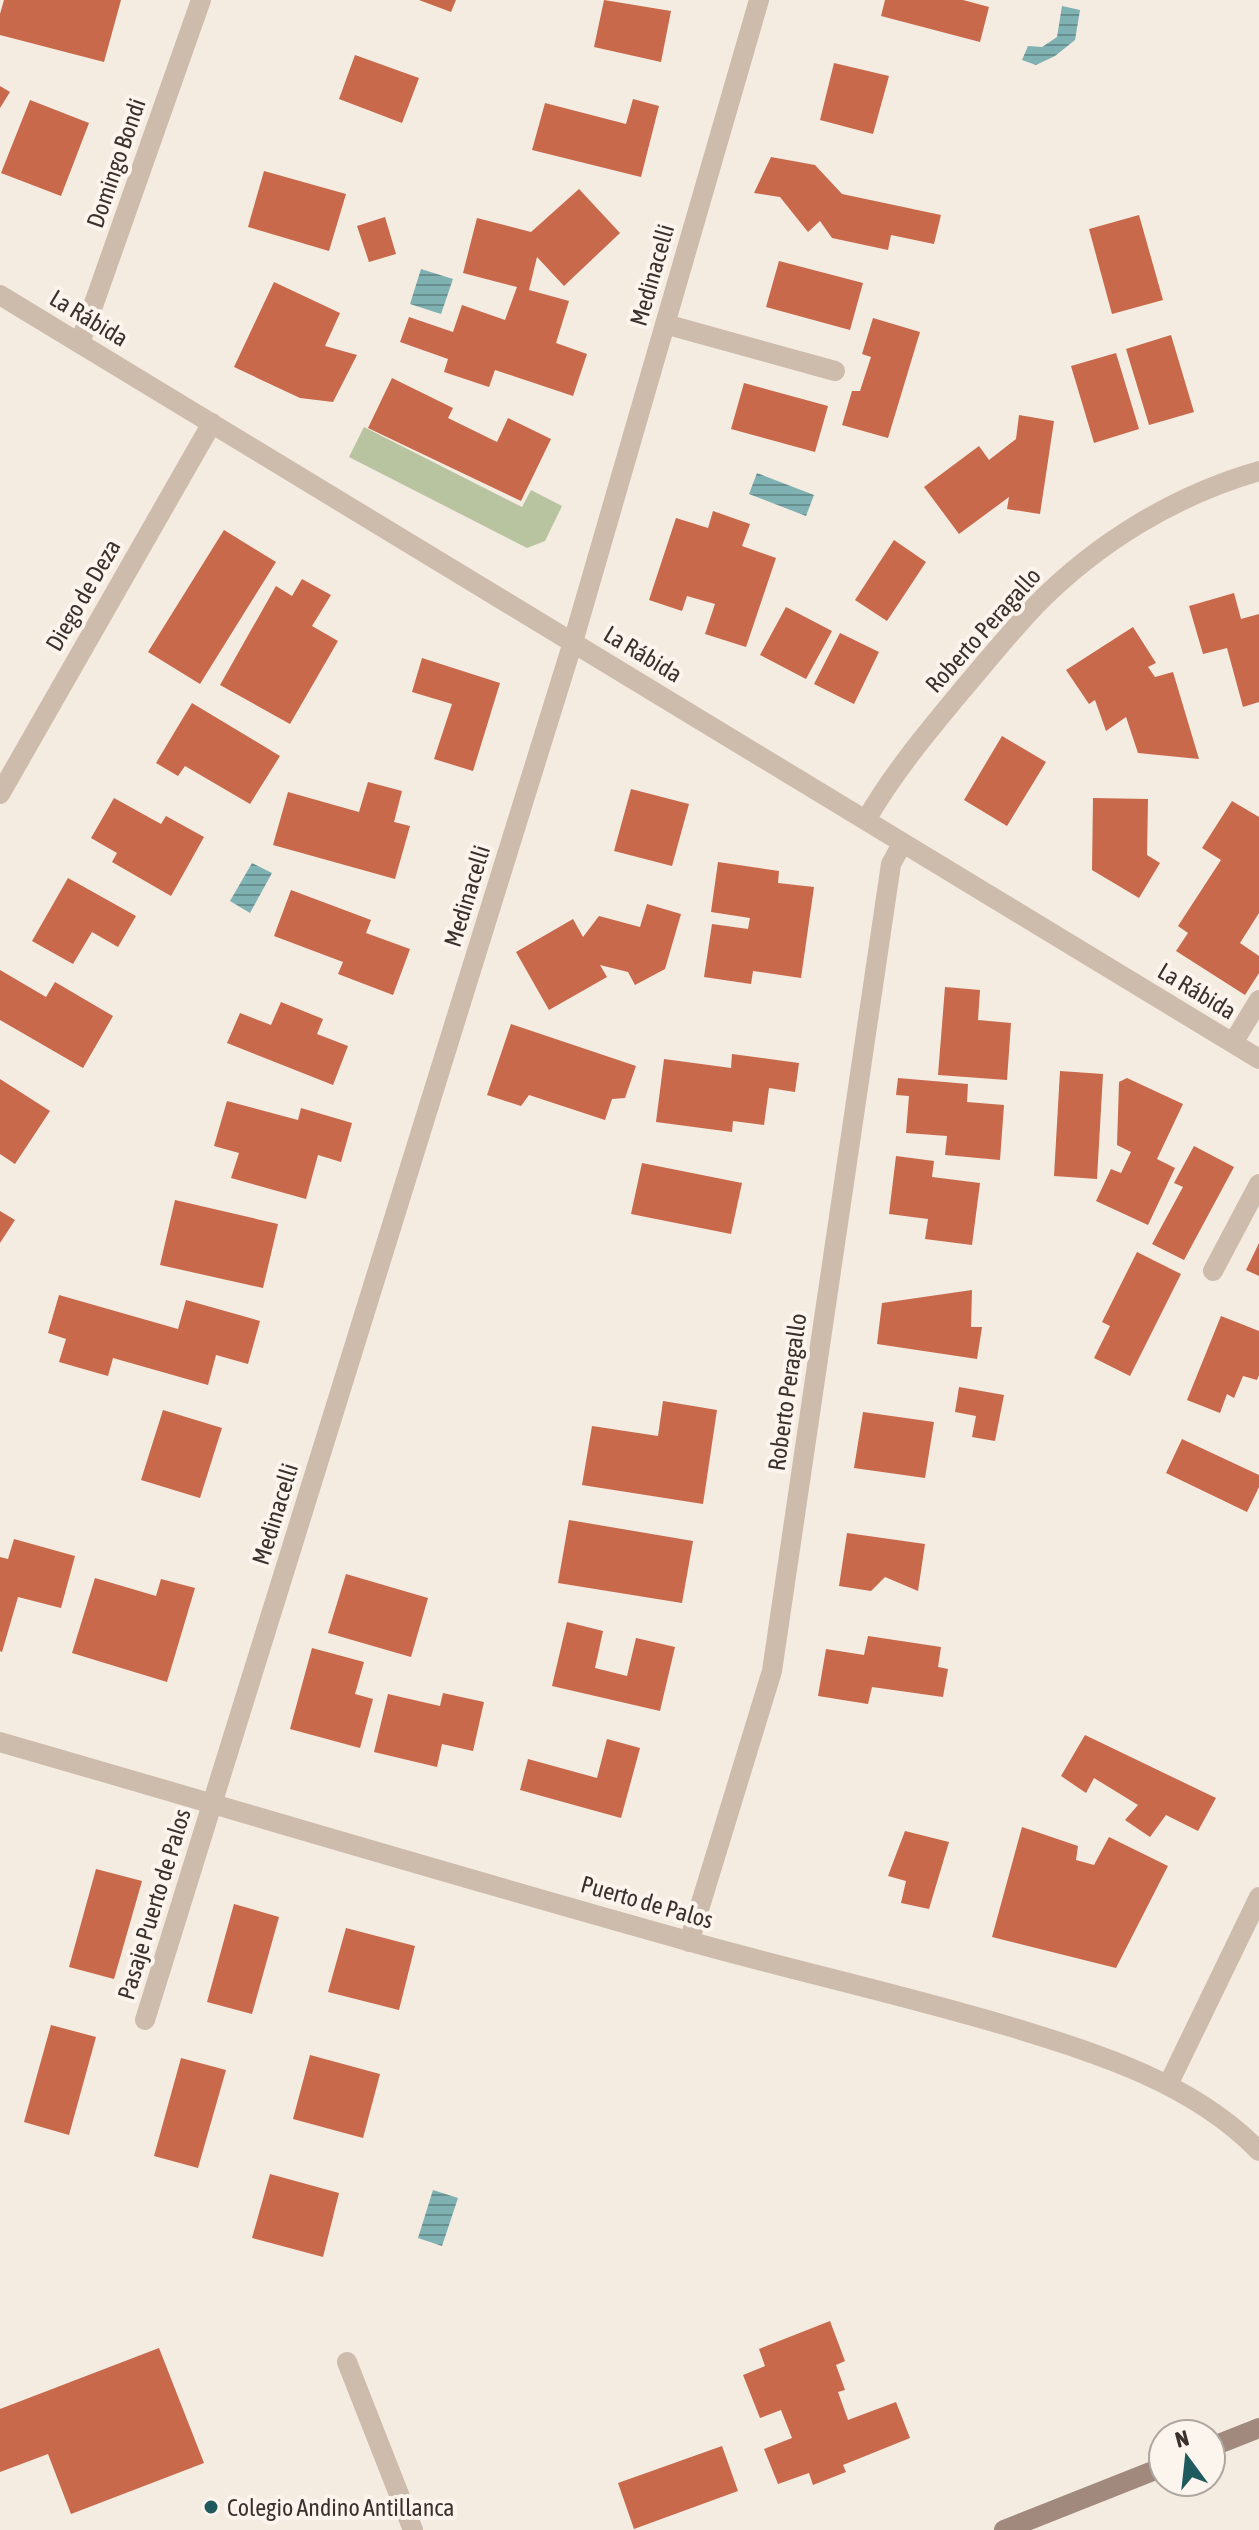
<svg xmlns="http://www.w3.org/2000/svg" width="1259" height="2530" viewBox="0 0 1259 2530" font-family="'Asap Condensed',sans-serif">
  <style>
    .garden { fill: #b8c4a0 }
    .water { fill: url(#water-rules) }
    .building { fill: #c8694b }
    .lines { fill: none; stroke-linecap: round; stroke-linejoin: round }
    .street { stroke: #cdbbac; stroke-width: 20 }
    .secondary { stroke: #a18a7d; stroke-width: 20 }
    .poi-dot { fill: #1f5a5e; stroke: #fbf5ee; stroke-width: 3 }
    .labels { text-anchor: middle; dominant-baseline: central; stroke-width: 8; stroke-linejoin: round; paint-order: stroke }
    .street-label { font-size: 24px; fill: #3b302b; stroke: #fbf5ee }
    .poi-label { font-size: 24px; fill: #3b302b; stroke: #fbf5ee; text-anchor: start }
  </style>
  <defs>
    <pattern id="water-rules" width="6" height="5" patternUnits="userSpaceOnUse" patternTransform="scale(2)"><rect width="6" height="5" fill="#7fb0b2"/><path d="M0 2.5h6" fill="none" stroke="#699091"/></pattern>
  </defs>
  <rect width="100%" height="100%" fill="#f4ebe1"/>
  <path class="garden" d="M364 427 522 507 531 490 562 506 545 541 527 548 349 457Z"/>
  <path class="water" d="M1062 6 1080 10 1075 40 1055 56 1036 65 1022 60 1028 46 1042 47 1057 37Z
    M421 269 453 279 441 314 410 304Z
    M757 473 814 495 806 516 749 494Z
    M252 863 272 873 250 913 230 901Z
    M433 2190 458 2198 442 2246 418 2238Z"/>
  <path class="building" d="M4 0H121L104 62 0 35V14Z
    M419 0H456L451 12Z
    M604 0 671 11 661 62 594 47Z
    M885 0H963L989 7 980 42 881 16Z
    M355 55 419 78 402 123 339 99Z
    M834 63 889 76 873 134 820 120Z
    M0 86 10 92 0 108Z
    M633 99 659 106 641 177 532 150 545 103 626 124Z
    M30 100 89 123 61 196 1 173Z
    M771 157 815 165 842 194 941 215 934 244 891 235 888 250 832 238 820 221 808 232 780 197 754 193Z
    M264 171 346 194 329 251 248 227Z
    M579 189 620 233 564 286 537 257 529 290 569 301 556 343 587 354 573 396 495 370 489 387 444 372 448 359 400 342 409 317 453 332 462 305 505 320 517 287 463 273 477 218 531 232Z
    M1139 215 1163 300 1112 314 1089 229Z
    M385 217 396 254 369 262 357 226Z
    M779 261 863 283 850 330 766 307Z
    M274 282 340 313 325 346 357 355 333 402 300 398 234 367Z
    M873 318 920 332 888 438 842 425 852 391H860L871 357 862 354Z
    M1171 335 1194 412 1149 425 1126 349Z
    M1116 353 1139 429 1094 443 1071 366Z
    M392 378 453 408 448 418 497 442 508 418 551 439 521 501 368 428Z
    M744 383 828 406 815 452 731 429Z
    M1019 415 1054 421 1040 514 1007 509 1009 497 959 534 924 487 979 446 989 460 1016 439Z
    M713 511 750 524 742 546 776 558 746 647 705 634 715 604 687 596 682 611 649 600 676 518 708 528Z
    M224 530 276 562 200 684 148 652Z
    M894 540 926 562 887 621 855 600Z
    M302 579 331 595 312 626 338 641 290 724 220 685 276 586 292 596Z
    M1234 593 1241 619 1259 614V702L1243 707 1227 648 1203 654 1189 606Z
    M786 607 832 631 806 679 760 655Z
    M1133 627 1156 663 1148 667 1155 677 1173 672 1199 759 1138 753 1126 717 1106 731 1095 700 1089 704 1066 670Z
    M840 633 879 652 854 704 814 684Z
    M422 658 500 683 473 771 434 759 452 704 412 692Z
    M192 703 280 756 250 804 185 766 178 776 156 763Z
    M1002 736 1046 762 1007 826 964 800Z
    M368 782 402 791 394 822 410 826 395 879 273 845 288 792 359 812Z
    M631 789 689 804 672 866 614 851Z
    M114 798 161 824 166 816 204 837 171 896 112 862 117 853 91 838Z
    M1093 798 1148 799 1147 855 1160 863 1139 898 1092 870Z
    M1232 801 1259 817V913L1240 943 1259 956V973L1245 995 1176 951 1188 933 1178 926 1221 860 1202 848Z
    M718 862 779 871 778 883 814 887 801 978 753 971 751 984 704 977 712 924 748 929 750 918 711 912Z
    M68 878 136 916 118 947 92 932 73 964 32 941Z
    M291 890 371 920 366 933 410 949 393 995 338 974 343 962 274 936Z
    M647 904 681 914 665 969 635 985 628 972 600 965 607 977 549 1010 516 952 573 919 583 937 599 916 640 927Z
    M0 970 46 997 55 982 113 1016 83 1068 0 1020Z
    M945 987 980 990 978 1020 1011 1023 1007 1080 938 1075Z
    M281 1002 323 1019 317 1034 348 1046 333 1085 227 1043 240 1013 271 1025Z
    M511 1024 636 1066 625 1098 612 1099 605 1120 529 1095 521 1106 487 1095Z
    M732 1054 799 1063 795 1092 769 1088 764 1125 733 1121 732 1132 656 1122 664 1059 731 1068Z
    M1060 1071 1103 1074 1097 1179 1054 1176Z
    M898 1078 968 1084 967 1102 1004 1105 1000 1160 945 1155 947 1136 906 1133 909 1096 896 1095Z
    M1127 1078 1183 1104 1157 1159 1175 1168 1148 1225 1096 1201 1111 1169 1121 1173 1131 1152 1117 1145 1119 1082Z
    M0 1079 50 1111 15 1164 0 1154Z
    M227 1101 298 1120 301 1108 352 1123 341 1162 318 1155 306 1199 231 1178 239 1153 214 1146Z
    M1194 1146 1234 1167 1184 1260 1152 1244 1183 1187 1174 1183Z
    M896 1156 934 1161 932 1177 980 1183 972 1245 925 1239 928 1219 889 1214Z
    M642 1163 742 1183 731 1234 631 1214Z
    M175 1200 278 1224 263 1288 160 1265Z
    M0 1211 15 1220 0 1243Z
    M1259 1243V1276L1246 1270Z
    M1137 1252 1181 1274 1130 1376 1094 1358 1110 1326 1102 1322Z
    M972 1290 971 1327H982L977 1359 877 1344 882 1303Z
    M59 1295 178 1329 186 1300 260 1321 248 1364 216 1355 208 1385 113 1358 108 1376 59 1362 66 1339 48 1333Z
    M1221 1316 1259 1331V1375L1257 1380 1243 1376 1234 1398 1227 1394 1220 1413 1187 1400Z
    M959 1387 1004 1395 995 1441 972 1437 976 1416 955 1412Z
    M663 1401 717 1410 703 1504 582 1485 592 1426 658 1436Z
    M163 1410 222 1428 200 1498 141 1480Z
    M863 1412 934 1422 925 1478 854 1468Z
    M1182 1439 1259 1475V1487L1247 1512 1166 1473Z
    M569 1520 693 1541 682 1603 558 1583Z
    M847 1533 925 1544 918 1591 885 1577 871 1591 839 1586Z
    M14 1539 75 1556 61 1608 18 1597 2 1652 0 1651V1557L8 1559Z
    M346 1574 428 1598 411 1657 328 1633Z
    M95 1578 156 1596 161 1579 195 1588 167 1682 72 1653Z
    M567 1622 603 1631 595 1668 627 1676 636 1638 675 1647 660 1711 552 1686Z
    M868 1636 941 1647 938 1667 948 1669 943 1697 872 1687 868 1704 818 1696 826 1649 864 1655Z
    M312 1648 364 1662 355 1694 373 1699 360 1748 290 1729Z
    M443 1693 484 1702 473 1751 442 1744 437 1767 374 1752 388 1694 440 1706Z
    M1085 1735 1216 1798 1198 1831 1166 1815 1150 1837 1125 1820 1138 1805 1094 1778 1086 1793 1061 1776Z
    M607 1739 640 1748 621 1818 520 1790 528 1759 597 1778Z
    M1022 1827 1078 1846 1076 1860 1094 1865 1109 1837 1168 1866 1116 1968 992 1937Z
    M905 1831 949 1842 929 1909 901 1903 906 1881 888 1876Z
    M96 1869 142 1881 114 1979 69 1967Z
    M234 1904 279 1917 252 2014 207 2002Z
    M346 1928 415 1946 399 2010 328 1992Z
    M51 2025 96 2037 69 2135 24 2122Z
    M310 2055 380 2074 363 2138 293 2119Z
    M181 2058 226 2070 198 2168 154 2156Z
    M270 2174 339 2193 323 2257 252 2238Z
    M830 2321 845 2361 836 2365 845 2390 838 2392 848 2420 896 2402 910 2438 843 2465 846 2472 813 2485 809 2473 778 2484 764 2449 792 2438 781 2410 760 2418 743 2375 765 2366 759 2349Z
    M159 2348 204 2463 71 2514 48 2454 0 2472V2409Z
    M722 2446 738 2491 634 2529 618 2483Z"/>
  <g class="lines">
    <path class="street" d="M0 295 1259 1059
      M665 324 835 371
      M80 343 201 0
      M0 794 212 423
      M866 820C893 773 929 730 964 688 988 660 1011 631 1036 605 1097 543 1175 495 1259 471
      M1233 1043 1259 1000
      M1213 1271 1259 1184
      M0 1742C229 1808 458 1877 688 1941 795 1971 904 1995 1011 2027 1099 2054 1193 2083 1259 2151
      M689 1942 772 1671 891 864 902 844
      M145 2020 573 642 759 0
      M1168 2085 1259 1897
      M347 2362 413 2530"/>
    <path class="secondary" d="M1211 2447 1259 2428
      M1004 2530 1163 2467"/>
  </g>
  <circle class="poi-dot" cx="211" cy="2507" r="8"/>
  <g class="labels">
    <g class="street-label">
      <text transform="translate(116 163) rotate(-71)">Domingo Bondi</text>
      <text transform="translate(652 275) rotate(-74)">Medinacelli</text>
      <text transform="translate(89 318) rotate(31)">La Rábida</text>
      <text transform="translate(83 595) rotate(-60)">Diego de Deza</text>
      <text transform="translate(983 630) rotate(-48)">Roberto Peragallo</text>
      <text transform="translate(643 654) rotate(31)">La Rábida</text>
      <text transform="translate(467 896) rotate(-73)">Medinacelli</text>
      <text transform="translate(1197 991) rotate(31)">La Rábida</text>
      <text transform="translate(787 1392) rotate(-82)">Roberto Peragallo</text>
      <text transform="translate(275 1514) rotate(-73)">Medinacelli</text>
      <text transform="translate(647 1902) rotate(16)">Puerto de Palos</text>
      <text transform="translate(154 1904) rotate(-73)">Pasaje Puerto de Palos</text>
    </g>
    <g class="poi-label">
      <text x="227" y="2507">Colegio Andino Antillanca</text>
    </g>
  </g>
  <g transform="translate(1187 2458) rotate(345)"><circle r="38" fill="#fbf5ee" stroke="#aea6a0" stroke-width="2"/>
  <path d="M0-6L14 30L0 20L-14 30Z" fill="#1f5a5e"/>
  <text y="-12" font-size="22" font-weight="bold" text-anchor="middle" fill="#3b302b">N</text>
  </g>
</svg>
